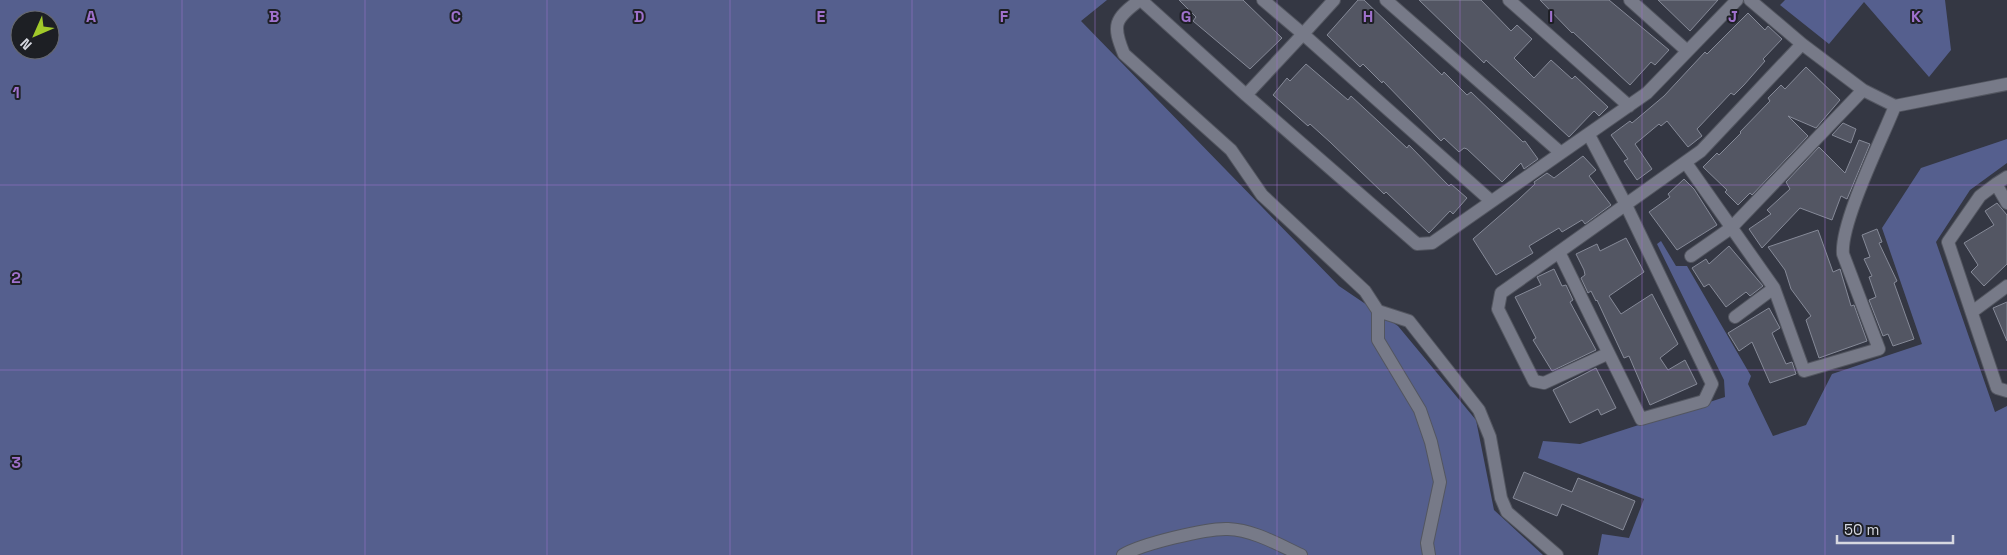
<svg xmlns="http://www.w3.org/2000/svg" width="2007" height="555" viewBox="0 0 2007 555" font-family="'Space Grotesk',sans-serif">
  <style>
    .forest { fill: #555f8e; fill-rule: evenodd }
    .building { fill: #535663; stroke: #868a98 }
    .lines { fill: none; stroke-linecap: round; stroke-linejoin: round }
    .minor-casing { stroke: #535660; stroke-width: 14 }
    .minor { stroke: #777a88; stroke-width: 12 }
    .grid { fill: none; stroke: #9f71cc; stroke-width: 1; stroke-opacity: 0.55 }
    .grid-label { font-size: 16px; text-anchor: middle; font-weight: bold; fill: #9f71cc; stroke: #1d1f24; stroke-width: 4; stroke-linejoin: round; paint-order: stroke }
  </style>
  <rect width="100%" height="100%" fill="#343743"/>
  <path class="forest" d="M0 0H1107L1081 21 1339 286 1398 326 1476 420 1494 510 1543 555H0ZM20 20H50V50H20Z
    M1785 0H1945L1951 50 1929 77 1864 2 1829 44 1780 5Z
    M2007 139V163L1970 190 1936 242 1995 412 2007 406V555H1598L1602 534 1629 538 1644 499 1538 458 1543 441 1580 444 1725 397 1724 380 1657 244 1661 241 1676 266H1687L1751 376 1748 384 1773 436 1806 425 1832 374 1922 344 1882 228 1921 168Z"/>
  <path class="building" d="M1179 0H1243L1282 38 1250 69 1193 21 1196 17Z
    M1358 0H1364L1442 75 1444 72 1467 95 1471 92 1523 142 1525 141 1538 159 1524 169 1521 163 1502 182 1467 149 1464 148 1459 152 1444 138 1441 141 1383 81 1382 83 1363 64 1360 67 1327 35Z
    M1419 0H1481L1511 31 1517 25 1532 39 1514 58 1534 78 1551 60 1572 79 1575 76 1608 107 1599 116 1594 111 1569 137 1486 60 1484 63Z
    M1540 0H1609L1669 50 1655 65 1651 62 1630 85 1573 32 1572 33Z
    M1658 0H1718L1690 31Z
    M1748 13 1765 30 1768 26 1782 39 1763 59 1765 61 1744 85 1734 95 1731 93 1697 129 1702 136 1688 147 1667 121 1661 126 1659 124 1635 144 1652 169 1637 180 1624 161 1628 159 1611 135 1630 121 1632 123 1664 96 1705 52 1707 54Z
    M1306 64 1348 100 1351 96 1407 148 1409 145 1449 186 1451 184 1467 198 1453 214 1450 211 1429 233 1386 192 1384 194 1330 142 1310 124 1308 126 1273 95 1287 78 1290 81Z
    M1806 67 1840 100 1816 128 1788 116 1808 136 1752 195 1750 193 1738 205 1725 192 1727 190 1703 167 1717 153 1719 155 1741 133 1740 132 1770 101 1768 98 1781 85 1785 89Z
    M1843 123 1856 129 1851 143 1832 135Z
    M1859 140 1870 144 1847 199 1841 196 1832 220 1800 208 1762 248 1749 229 1771 214 1767 210 1790 189 1786 182 1819 147 1845 173Z
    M1583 156 1596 170 1589 176 1611 205 1585 224 1582 220 1562 232 1559 228 1529 246 1533 253 1496 275 1473 239 1519 199 1535 184 1534 182 1547 173 1554 178Z
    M1684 179 1694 189 1717 225 1677 250 1649 212 1670 197 1668 194Z
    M1997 203 2007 215V264L1984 286 1971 272 1978 265 1964 243 1994 225 1985 211Z
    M1877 229 1882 242 1879 243 1897 281 1894 283 1914 339 1893 346 1888 334 1883 336 1869 300 1876 297 1869 277 1872 276 1864 259 1870 257 1862 235Z
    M1818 230 1833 272 1840 269 1851 306 1854 305 1867 341 1819 358 1806 320 1811 316 1791 289 1785 270 1768 247Z
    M1626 238 1644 272 1609 296 1621 314 1652 294 1678 344 1660 358 1668 370 1685 360 1697 384 1650 405 1629 356 1624 358 1597 300 1596 301 1591 291 1588 293 1581 278 1585 275 1584 270 1576 254 1597 244 1600 251Z
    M1729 246 1763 286 1750 296 1746 292 1726 307 1709 284 1704 287 1692 268 1706 259 1709 264Z
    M1554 269 1562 286 1566 285 1573 300 1570 302 1596 350 1552 371 1533 340 1536 338 1515 297 1541 285 1537 277Z
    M2007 302V341L1993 308Z
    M1769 308 1780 328 1772 333 1786 364 1792 362 1796 374 1770 383 1752 342 1739 351 1728 333Z
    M1596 368 1616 408 1601 415 1598 409 1570 423 1553 390Z
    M1524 472 1572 492 1578 478 1635 501 1623 530 1562 504 1557 516 1513 498Z"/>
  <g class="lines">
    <defs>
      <path id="minor" d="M1140 0C1114 19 1112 25 1124 54L1231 150 1262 195 1365 291 1378 311V340L1420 410 1431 442 1440 482 1427 543 1429 555
        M1141 0 1246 95 1303 34 1491 201
        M1263 0 1303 34 1334 0
        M1386 0 1561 153 1647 93 1737 0
        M1509 0 1629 106
        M1630 0 1686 50
        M1750 0 1802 44 1863 90 1895 106 2007 84
        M1246 95 1417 244 1432 243 1561 153
        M1589 135 1625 203 1712 384 1704 401 1641 419 1559 252 1701 151 1802 44
        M1686 163 1774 288 1804 371 1879 349 1843 254C1840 223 1882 139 1895 106
        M2007 177 1996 184 2007 203
        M1996 184 1980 196 1948 242 1997 388 2007 391
        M1559 252 1501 293 1498 309 1534 381 1544 383 1607 354
        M1691 256 1731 228 1863 90
        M1378 311 1409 321 1479 410 1490 437 1501 498 1507 512 1557 555
        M1972 312 2007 286
        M1735 317 1774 288
        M1123 555C1141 544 1207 528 1228 529 1254 530 1279 545 1301 555"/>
    </defs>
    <use href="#minor" class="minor-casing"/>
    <use href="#minor" class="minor"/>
  </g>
  <path class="grid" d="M182 0V555M365 0V555M547 0V555M730 0V555M912 0V555M1095 0V555M1277 0V555M1460 0V555M1642 0V555M1825 0V555M0 185H2007M0 370H2007"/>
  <g class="grid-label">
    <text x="91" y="22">A</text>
    <text x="274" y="22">B</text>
    <text x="456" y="22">C</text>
    <text x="639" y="22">D</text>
    <text x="821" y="22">E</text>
    <text x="1004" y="22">F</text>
    <text x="1186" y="22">G</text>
    <text x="1368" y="22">H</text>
    <text x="1551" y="22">I</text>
    <text x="1733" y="22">J</text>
    <text x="1916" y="22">K</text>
    <text x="16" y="98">1</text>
    <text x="16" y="283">2</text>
    <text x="16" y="468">3</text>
  </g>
  <g transform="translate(35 35) rotate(225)"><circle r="24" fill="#1d1f24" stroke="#67696f"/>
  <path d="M0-4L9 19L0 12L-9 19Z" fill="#a1c92a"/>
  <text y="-8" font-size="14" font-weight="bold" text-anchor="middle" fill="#d6d8e0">N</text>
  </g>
  <path d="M1837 535v8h116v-8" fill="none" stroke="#d6d8e0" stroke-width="2.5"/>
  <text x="1844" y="535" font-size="15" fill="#d6d8e0" stroke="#1d1f24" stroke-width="4" paint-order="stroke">50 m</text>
</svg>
